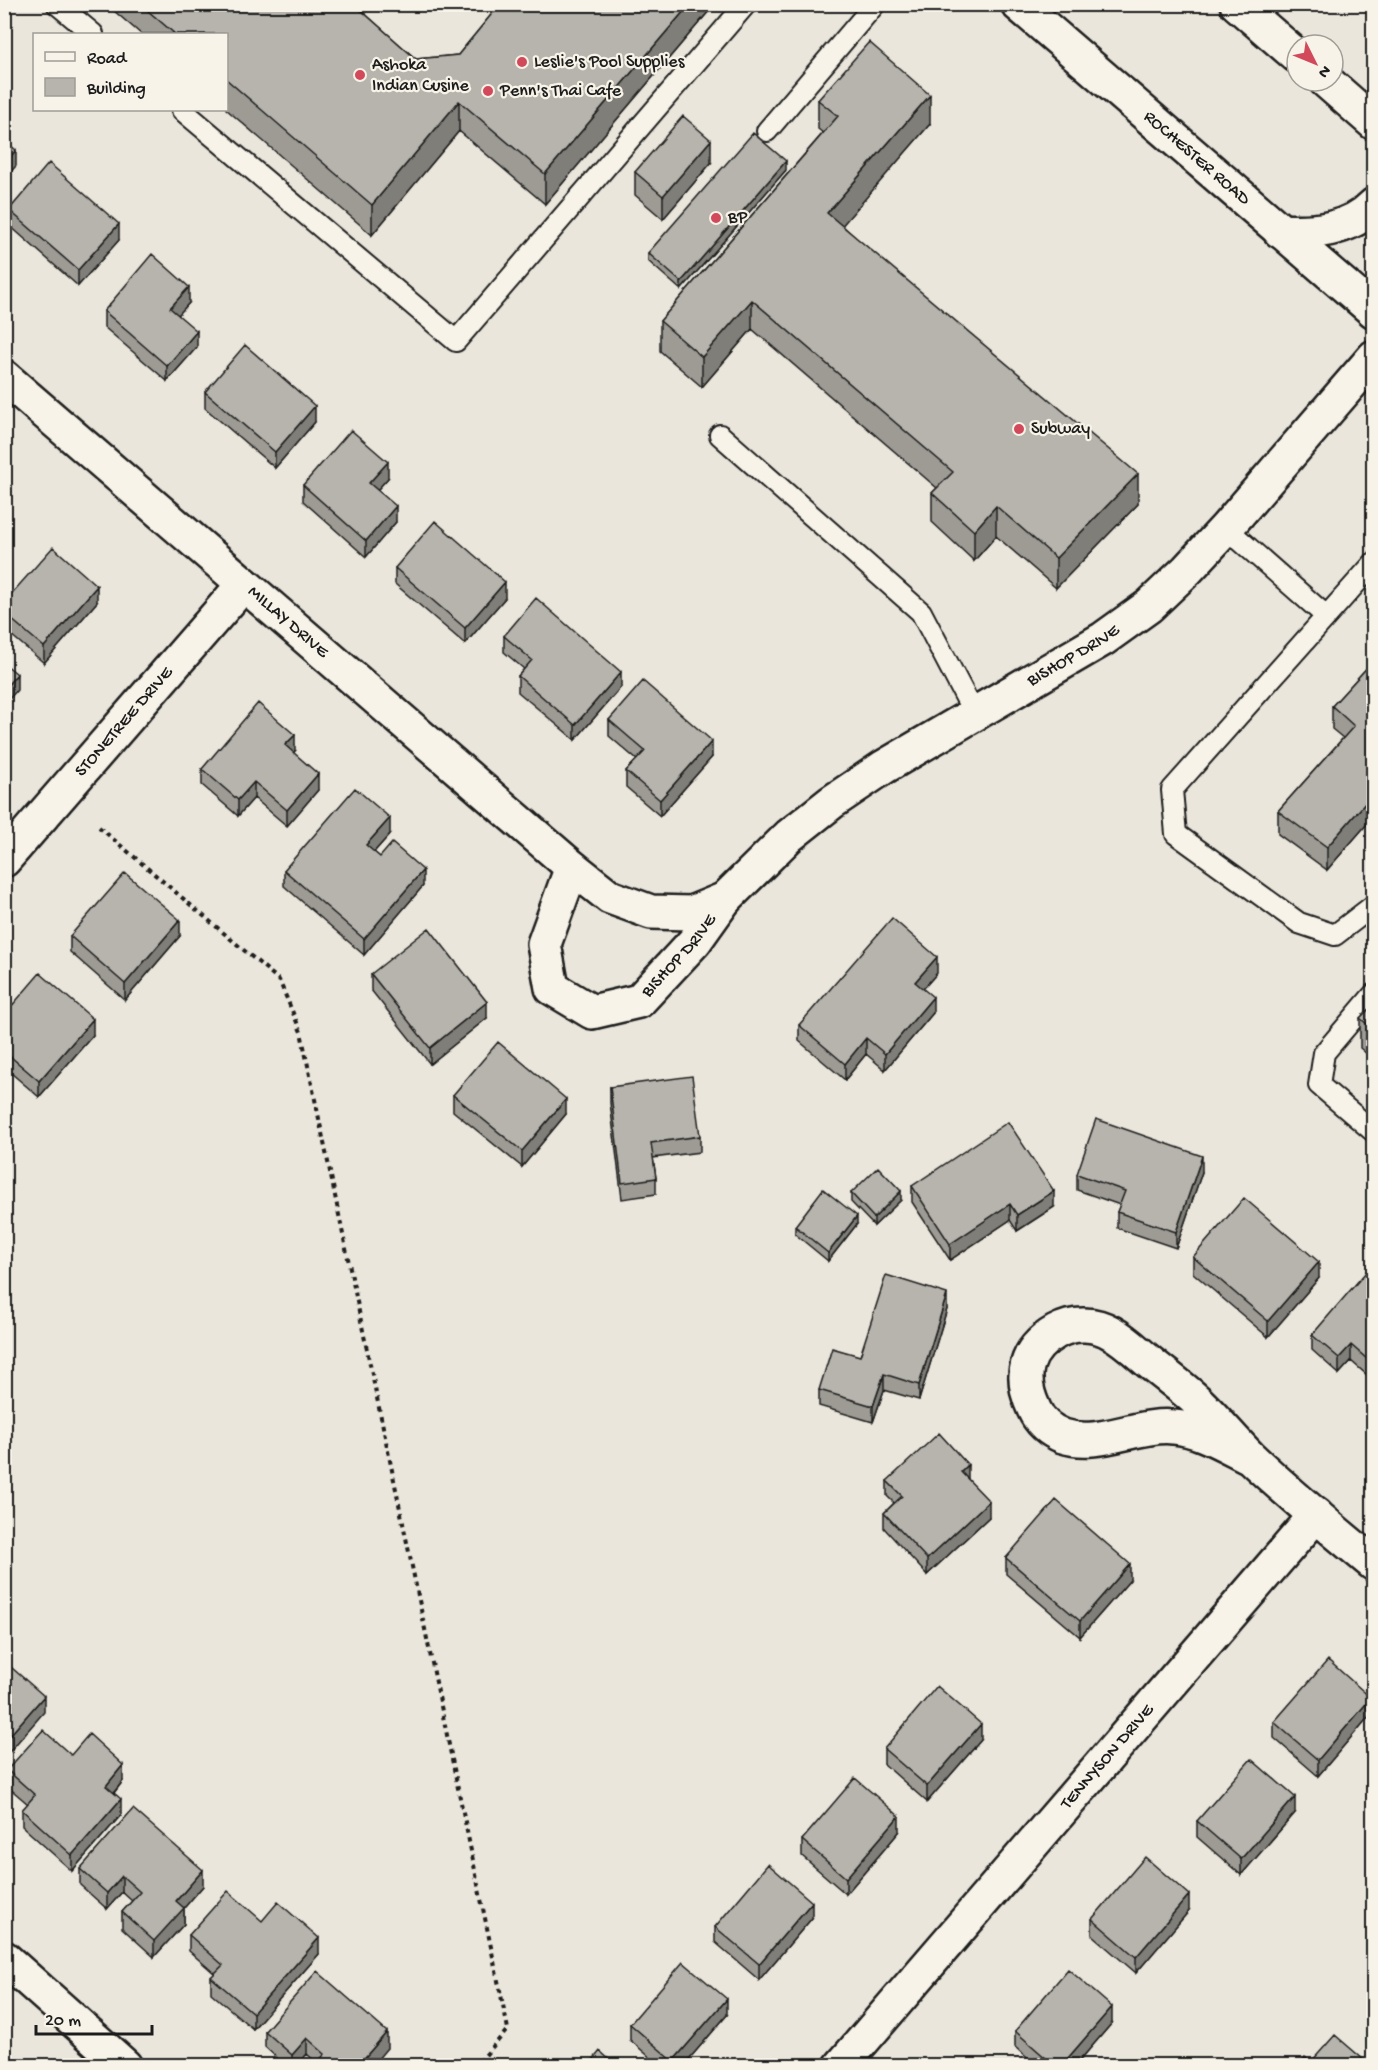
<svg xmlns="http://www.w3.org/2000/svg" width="1378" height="2070" viewBox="0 0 1378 2070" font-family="'Gochi Hand',sans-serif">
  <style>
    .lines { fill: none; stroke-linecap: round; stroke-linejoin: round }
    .service-casing { stroke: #1c1c1c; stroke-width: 24 }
    .minor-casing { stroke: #1c1c1c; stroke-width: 38 }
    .secondary-casing { stroke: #1c1c1c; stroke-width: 38 }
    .path { stroke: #1c1c1c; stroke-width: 4; stroke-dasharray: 4.5 4.5; stroke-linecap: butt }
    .service { stroke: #f7f3e8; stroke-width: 20 }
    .minor { stroke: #f7f3e8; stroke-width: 33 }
    .secondary { stroke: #f7f3e8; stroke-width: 33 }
    .wall { fill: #9d9b94; stroke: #1c1c1c; stroke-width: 1.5 }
    .shaded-wall { fill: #7f7e78; stroke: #1c1c1c; stroke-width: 1.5 }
    .building { fill: #b6b4ac; stroke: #1c1c1c; stroke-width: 1.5 }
    .poi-dot { fill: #d1495b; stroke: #f7f3e8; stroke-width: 2 }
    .labels { text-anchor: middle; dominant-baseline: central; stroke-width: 4.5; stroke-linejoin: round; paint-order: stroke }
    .poi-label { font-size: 18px; fill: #1c1c1c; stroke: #f7f3e8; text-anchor: start }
    .street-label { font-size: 18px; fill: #1c1c1c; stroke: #f7f3e8 }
  </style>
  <rect width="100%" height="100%" fill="#eae6dc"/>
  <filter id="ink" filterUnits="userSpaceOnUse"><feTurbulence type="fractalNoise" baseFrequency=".0167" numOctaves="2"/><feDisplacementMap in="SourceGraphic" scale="12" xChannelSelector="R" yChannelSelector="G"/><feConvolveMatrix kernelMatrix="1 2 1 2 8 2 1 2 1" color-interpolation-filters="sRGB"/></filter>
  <g filter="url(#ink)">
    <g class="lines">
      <defs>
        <path id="service" d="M57 4 93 34
          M182 110 456 341 746 4
          M767 131 875 4
          M720 435 921 612 975 715
          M1226 528 1326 616
          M1374 563 1172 790 1176 834 1299 923 1335 935 1374 905
          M1374 994 1324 1053 1319 1085 1374 1132"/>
        <g id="minor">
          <path id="s1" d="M4 377 572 867 610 897 651 912 691 913 725 899 789 836 832 802 884 767 1103 639 1149 606 1187 570 1226 528 1374 357"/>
          <path id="s2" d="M4 860 244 584"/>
          <path id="s3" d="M572 867 544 944 552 988 592 1012 639 1001 695 941 725 899"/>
          <path d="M1250 1457C1227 1446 1200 1429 1174 1427 1138 1423 1099 1448 1063 1436 1050 1431 1039 1421 1034 1409 1019 1377 1024 1350 1056 1332 1074 1322 1095 1323 1112 1333 1125 1340 1137 1352 1148 1361 1164 1374 1182 1387 1197 1401 1216 1419 1232 1439 1250 1457 1290 1495 1332 1529 1374 1564"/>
          <path d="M4 1958 125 2066"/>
          <path id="s4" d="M841 2066 1316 1515"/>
        </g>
        <g id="secondary">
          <path id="s5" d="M1018 4 1374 311"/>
          <path d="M1237 4 1297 56"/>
          <path d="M1326 81 1374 123"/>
          <path d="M1280 231C1313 233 1349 231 1374 205"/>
        </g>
      </defs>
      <use href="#service" class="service-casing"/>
      <use href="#minor" class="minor-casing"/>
      <use href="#secondary" class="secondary-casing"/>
      <path class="path" d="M99 827 279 980 301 1032 508 2029 476 2066"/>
      <use href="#service" class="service"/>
      <use href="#minor" class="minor"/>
      <use href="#secondary" class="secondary"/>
    </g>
    <path class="wall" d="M106 4H354L416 59 458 55 500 4H715L545 204 459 131 372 235 226 109V34H141Z
      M818 100 930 124 842 225 1138 504 1056 588 996 536 974 561 932 522V493L937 488 752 329 702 387 660 351V321L823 133 818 129Z
      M711 163 663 219 635 195V172Z
      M786 170 681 290 648 261V253Z
      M9 210 119 240 78 286 9 225Z
      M189 303 178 315 197 347 167 381 104 327V311Z
      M205 392 315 422 275 468 205 408Z
      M388 478 377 490 396 522 366 557 303 501V485Z
      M395 568 505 598 465 644 395 584Z
      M4 602H97L44 663 4 629Z
      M504 636 621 687 575 740 518 692V676L524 669 504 652Z
      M1374 660V816L1327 870 1278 834V811L1343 738 1332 729V706Z
      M609 720 712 757 660 816 626 787V771L637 760 609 736Z
      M295 751 293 753 318 790 287 826 254 798 238 816 202 785V769Z
      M390 834 374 852 380 857 423 886 364 955 284 886V870Z
      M70 936H180L125 1000 70 952Z
      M937 973 923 989 933 1013 885 1070 866 1054 845 1080 799 1041V1025Z
      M371 974 487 1018 430 1064 371 990Z
      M1374 1004V1060L1360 1048V1018Z
      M4 1015 93 1035 39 1097 4 1067Z
      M610 1087 700 1136V1152L653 1158 656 1178V1194L622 1199 610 1103Z
      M453 1095 566 1114 522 1167 453 1111Z
      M1202 1172 1176 1248 1117 1228V1212L1120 1205 1077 1190V1174Z
      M912 1186 1054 1207 1017 1231 1010 1220 950 1260 912 1202Z
      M851 1193 901 1200 874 1226 851 1202Z
      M857 1224 828 1261 795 1234V1226Z
      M1193 1257 1319 1278 1268 1337 1193 1273Z
      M1374 1278V1381L1351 1361 1339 1374 1312 1350V1335Z
      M947 1309 919 1400 884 1390 873 1422 819 1406V1390L860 1356Z
      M968 1479 989 1517 927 1575 884 1528V1513L894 1503 887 1496V1481Z
      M1006 1558 1130 1580 1080 1637 1006 1574Z
      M1371 1714 1318 1776 1274 1738V1722Z
      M981 1740 927 1802 884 1764V1749Z
      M71 1755 123 1781 114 1793 121 1815 72 1871 22 1826V1810L28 1804 7 1786V1770Z
      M1295 1813 1241 1875 1197 1837V1821Z
      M899 1832 846 1894 802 1856V1840Z
      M80 1869 203 1886 184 1908V1924L154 1957 122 1928V1912L132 1901 122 1892 107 1909 80 1885Z
      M1189 1911 1136 1973 1092 1935V1919Z
      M812 1918 759 1980 715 1942V1927Z
      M262 1921 319 1954 253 2029 211 1993V1977L215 1974 189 1951V1935Z
      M1374 1994V2019L1369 2015V1999Z
      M727 2015 683 2066H660L630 2040V2024Z
      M1112 2023 1075 2066H1036L1015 2047V2031Z
      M265 2031 387 2048 317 2063 307 2054 296 2066H286L265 2047Z"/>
    <path class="shaded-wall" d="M690 4H715L545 204V174Z
      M930 95V124L827 243V213Z
      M459 101V131L372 235V205Z
      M711 140V163L663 219V196Z
      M16 150V166L4 179V164Z
      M786 161V170L681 290V282Z
      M119 224V240L78 286V270Z
      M189 287V303L170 324V308Z
      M752 300V329L702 387V357Z
      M197 331V347L167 381V366Z
      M315 406V422L275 468V452Z
      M388 462V478L369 499V483Z
      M1138 474V504L1056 588V558Z
      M396 506V522L366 557V541Z
      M996 506V536L974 561V531Z
      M505 582V598L465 644V628Z
      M97 586V602L44 663V647Z
      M621 672V687L575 740V725Z
      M17 674V690L4 705V689Z
      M295 735V751L285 761V745Z
      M712 741V757L660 816V800Z
      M318 774V790L287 826V810Z
      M254 782V798L238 816V800Z
      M1374 793V816L1327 870V847Z
      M390 818V834L366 861V845Z
      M423 870V886L364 955V939Z
      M180 920V936L125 1000V984Z
      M937 957V973L915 998V982Z
      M933 997V1013L885 1070V1054Z
      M487 1002V1018L430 1064V1048Z
      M93 1019V1035L39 1097V1081Z
      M866 1038V1054L845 1080V1064Z
      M566 1099V1114L522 1167V1151Z
      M8 1101V1117L4 1120V1104Z
      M1202 1156V1172L1176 1248V1232Z
      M901 1191V1200L874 1226V1218Z
      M1054 1191V1207L1017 1231V1215Z
      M1010 1204V1220L950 1260V1244Z
      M857 1216V1224L828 1261V1253Z
      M1319 1262V1278L1268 1337V1321Z
      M947 1294V1309L919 1400V1385Z
      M1351 1345V1361L1339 1374V1358Z
      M884 1374V1390L873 1422V1406Z
      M968 1465V1481L961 1472Z
      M989 1501V1517L927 1575V1559Z
      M1130 1564V1580L1080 1637V1621Z
      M44 1696V1712L4 1758V1742Z
      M1371 1698V1714L1318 1776V1760Z
      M981 1724V1740L927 1802V1786Z
      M123 1765V1781L106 1802V1786Z
      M1295 1797V1813L1241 1875V1859Z
      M121 1799V1815L72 1871V1855Z
      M899 1816V1832L846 1894V1878Z
      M203 1870V1886L184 1908V1924L154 1957V1941L176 1901Z
      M122 1876V1892L107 1909V1893Z
      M1189 1895V1911L1136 1973V1957Z
      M812 1902V1918L759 1980V1964Z
      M319 1938V1954L253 2029V2013Z
      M727 1999V2015L683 2066H673V2061Z
      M1112 2007V2023L1075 2066H1061Z
      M387 2032V2048L372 2066H360V2063Z
      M307 2038V2054L296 2066H292V2055Z"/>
    <path class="building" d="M140 4H354L416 59 458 55 500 4H690L545 174 459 101 372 205 226 79V34H175Z
      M869 42 930 95 827 213 1138 474 1056 558 996 506 974 531 932 493 953 472 752 300 702 357 660 321 838 116 818 100Z
      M683 116 711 140 663 196 635 172Z
      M753 133 786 161 681 282 648 253Z
      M4 140 16 150 4 164Z
      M49 163 119 224 78 270 9 210Z
      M152 254 189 287 170 308 197 331 167 366 104 311Z
      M245 345 315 406 275 452 205 392Z
      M351 430 388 462 369 483 396 506 366 541 303 485Z
      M435 521 505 582 465 628 395 568Z
      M53 547 97 586 44 647 4 613V602Z
      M536 598 621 672 575 725 518 676 532 660 504 636Z
      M1374 660V793L1327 847 1278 811 1354 726 1332 706Z
      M4 663 17 674 4 689Z
      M643 681 712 741 660 800 626 771 645 751 609 720Z
      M258 703 295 735 285 745 318 774 287 810 254 782 238 800 202 769Z
      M355 788 390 818 366 845 380 857 392 843 423 870 364 939 284 870Z
      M125 873 180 920 125 984 70 936Z
      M892 918 937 957 915 982 933 997 885 1054 866 1038 845 1064 799 1025Z
      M429 928 487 1002 430 1048 371 974Z
      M40 973 93 1019 39 1081 4 1051V1015Z
      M1374 1004V1030L1360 1018Z
      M498 1042 566 1099 522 1151 453 1095Z
      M692 1076 700 1136 651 1143 656 1178 622 1183 610 1087Z
      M1096 1119 1202 1156 1176 1232 1117 1212 1125 1191 1077 1174Z
      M1008 1122 1054 1191 1017 1215 1010 1204 950 1244 912 1186Z
      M878 1167 901 1191 874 1218 851 1193Z
      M823 1189 857 1216 828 1253 795 1226Z
      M1244 1198 1319 1262 1268 1321 1193 1257Z
      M1366 1272 1374 1278V1365L1351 1345 1339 1358 1312 1335Z
      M886 1275 947 1294 919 1385 884 1374 873 1406 819 1390 832 1348 860 1356Z
      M939 1433 968 1465 961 1472 989 1501 927 1559 884 1513 902 1496 887 1481Z
      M1056 1500 1130 1564 1080 1621 1006 1558Z
      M1328 1660 1371 1698 1318 1760 1274 1722Z
      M4 1661 44 1696 4 1742Z
      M937 1686 981 1724 927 1786 884 1749Z
      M43 1730 71 1755 89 1734 123 1765 106 1786 121 1799 72 1855 22 1810 35 1795 7 1770Z
      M1251 1759 1295 1797 1241 1859 1197 1821Z
      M855 1778 899 1816 846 1878 802 1840Z
      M133 1809 203 1870 176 1901 184 1908 154 1941 122 1912 140 1892 122 1876 107 1893 80 1869Z
      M1145 1857 1189 1895 1136 1957 1092 1919Z
      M768 1864 812 1902 759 1964 715 1927Z
      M228 1891 262 1921 278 1902 319 1938 253 2013 211 1977 223 1965 189 1935Z
      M683 1962 727 1999 673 2061 630 2024Z
      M1068 1969 1112 2007 1061 2066H1055L1015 2031Z
      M317 1971 387 2032 360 2063 363 2066H314L325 2054 307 2038 292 2055 265 2031Z
      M1374 1994V2003L1369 1999Z
      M1335 2035 1371 2066H1298L1305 2057 1311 2062Z
      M600 2051 616 2066H588Z"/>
  </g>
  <g class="poi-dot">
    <circle cx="522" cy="62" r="6"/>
    <circle cx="360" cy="75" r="6"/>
    <circle cx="488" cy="91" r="6"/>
    <circle cx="716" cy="218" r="6"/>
    <circle cx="1019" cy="429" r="6"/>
  </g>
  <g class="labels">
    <g class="poi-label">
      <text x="534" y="62">Leslie's Pool Supplies</text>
      <text x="372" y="65">Ashoka<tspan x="372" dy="21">Indian Cusine</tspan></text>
      <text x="500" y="91">Penn's Thai Cafe</text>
      <text x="728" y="218">BP</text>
      <text x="1031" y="429">Subway</text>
    </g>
    <g class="street-label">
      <text stroke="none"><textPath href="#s5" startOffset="236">ROCHESTER ROAD</textPath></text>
      <text stroke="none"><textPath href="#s1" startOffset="375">MILLAY DRIVE</textPath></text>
      <text stroke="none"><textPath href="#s1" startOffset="1346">BISHOP DRIVE</textPath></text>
      <text stroke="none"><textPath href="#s2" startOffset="183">STONETREE DRIVE</textPath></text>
      <text stroke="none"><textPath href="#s3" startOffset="282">BISHOP DRIVE</textPath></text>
      <text stroke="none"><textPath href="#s4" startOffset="408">TENNYSON DRIVE</textPath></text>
    </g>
  </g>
  <rect width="1378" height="2070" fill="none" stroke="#f7f3e8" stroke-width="24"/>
  <rect x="12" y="12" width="1354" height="2046" fill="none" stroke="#1c1c1c" stroke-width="2" filter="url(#ink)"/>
  <rect x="33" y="33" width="195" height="78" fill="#f7f3e8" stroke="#9f9d96" stroke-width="1.5"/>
  <rect x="45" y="52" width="30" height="9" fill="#f7f3e8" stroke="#9f9d96" stroke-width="1.5"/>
  <text x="87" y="63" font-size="18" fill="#1c1c1c">Road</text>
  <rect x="45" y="78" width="30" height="18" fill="#b6b4ac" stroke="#9f9d96" stroke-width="1.5"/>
  <text x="87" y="93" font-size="18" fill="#1c1c1c">Building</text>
  <g transform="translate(1315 63) rotate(133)"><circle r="28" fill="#f7f3e8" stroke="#9f9d96" stroke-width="1.5"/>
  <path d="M0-4.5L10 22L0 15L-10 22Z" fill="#d1495b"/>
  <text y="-9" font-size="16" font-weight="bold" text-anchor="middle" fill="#1c1c1c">N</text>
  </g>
  <path d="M36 2025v9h116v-9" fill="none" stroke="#1c1c1c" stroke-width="3"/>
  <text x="45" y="2025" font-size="18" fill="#1c1c1c" stroke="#f7f3e8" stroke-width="4.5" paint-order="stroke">20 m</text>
</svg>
